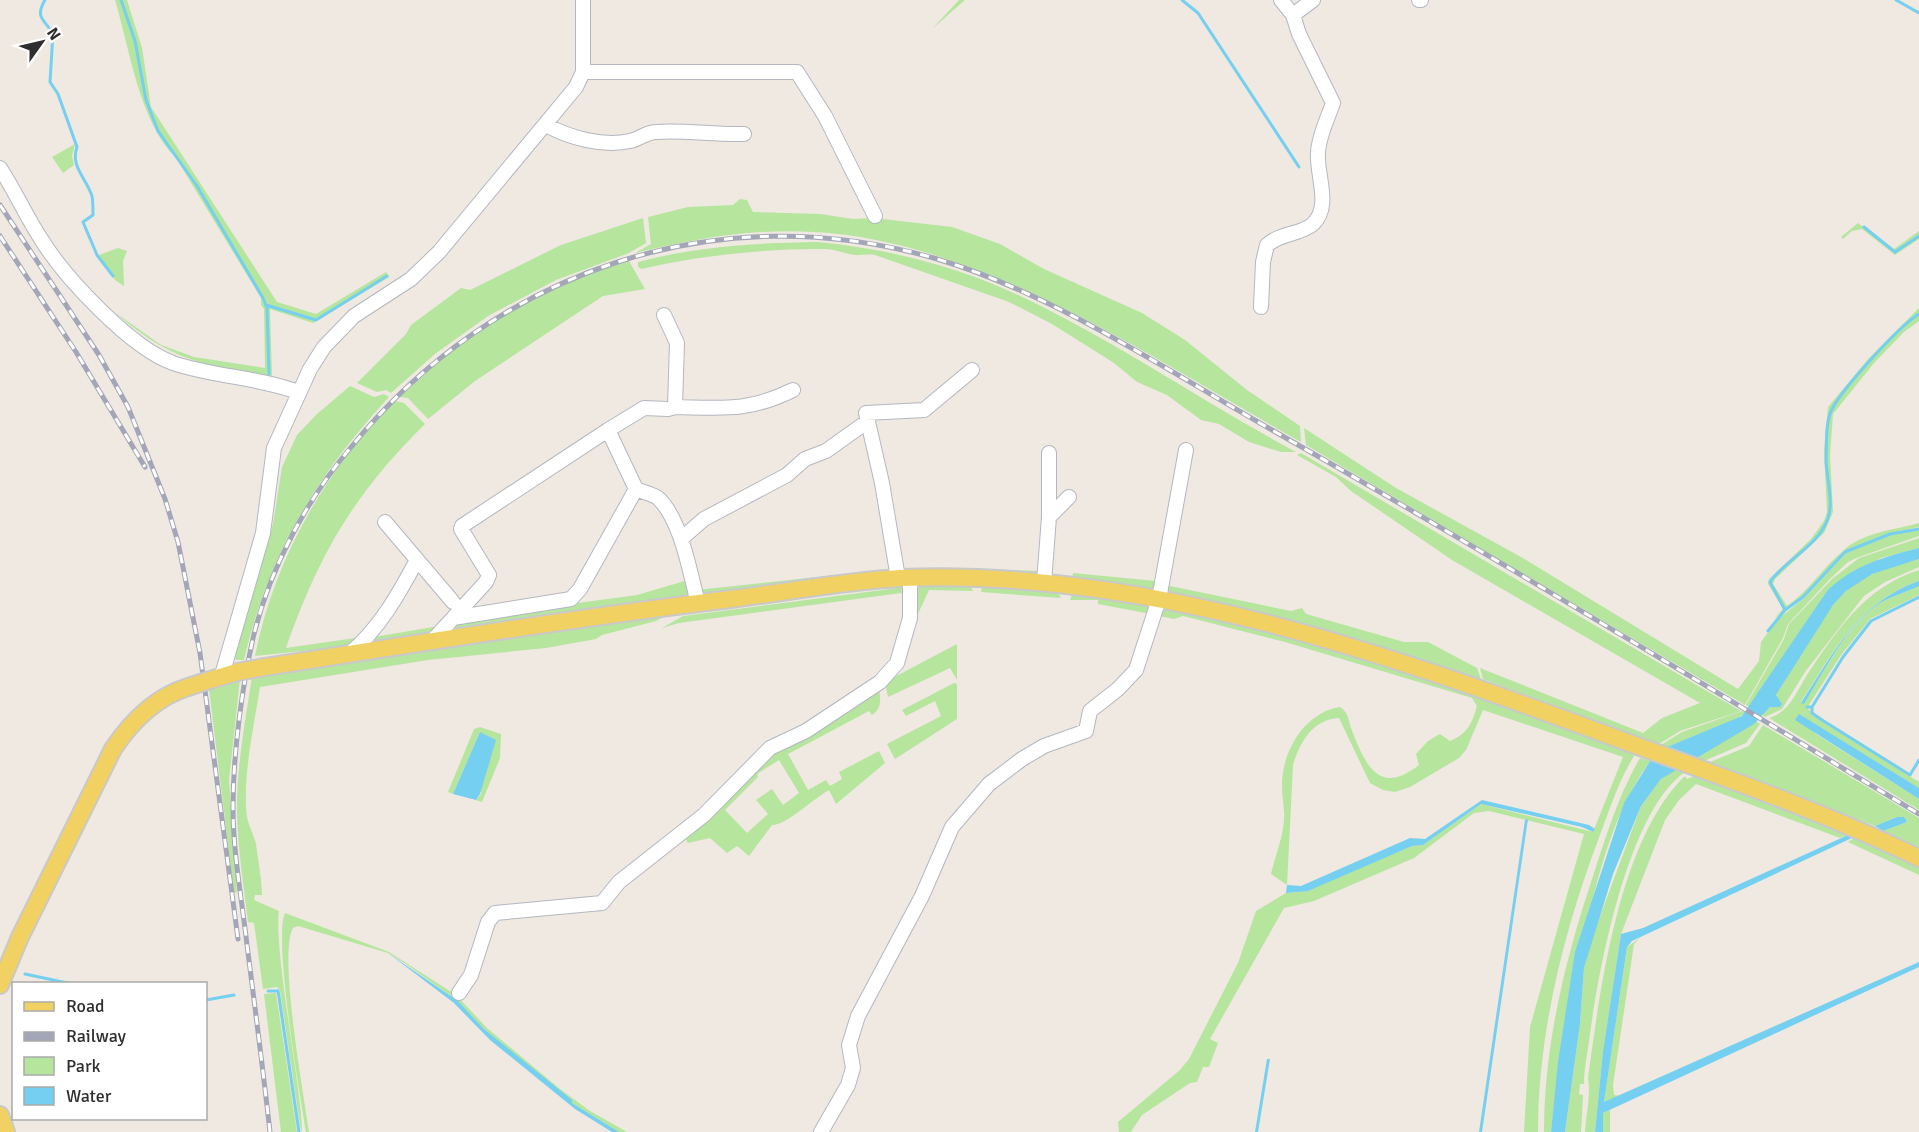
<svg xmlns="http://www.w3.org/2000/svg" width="1919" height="1132" viewBox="0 0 1919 1132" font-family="Signika,sans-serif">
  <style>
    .green { fill: #b6e59e; fill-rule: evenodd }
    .water { fill: #75cff0 }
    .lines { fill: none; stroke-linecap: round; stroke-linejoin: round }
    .stream { stroke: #75cff0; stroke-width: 3 }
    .minor-casing { stroke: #b4b7c1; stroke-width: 16 }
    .major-casing { stroke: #c9c9c9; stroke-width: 20 }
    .minor { stroke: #fff; stroke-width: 14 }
    .major { stroke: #f2d163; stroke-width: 16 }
    .rail-casing { stroke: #a3a6b8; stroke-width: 5 }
    .rail { stroke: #fff; stroke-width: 3; stroke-dasharray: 9; stroke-linecap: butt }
    .major-bridge-casing { stroke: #c9c9c9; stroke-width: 20; stroke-linecap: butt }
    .major-bridge { stroke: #f2d163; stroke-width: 16 }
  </style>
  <rect width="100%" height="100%" fill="#efe9e1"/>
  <path class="green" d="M115 0H127L142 48 151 107 277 302 316 314 386 272 389 277 313 323 270 309 272 376C204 366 169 360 116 313L161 345 194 357 265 368 264 309 261 305V298L176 158C139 121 130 50 115 0Z
    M959 0H965L932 29Z
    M75 144 72 156 74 165 63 173 52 157Z
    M740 199 747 200 753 212 820 214 853 219 874 218 952 227 1000 244 1044 269 1142 313 1185 340 1247 390 1300 426 1301 442C1155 361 984 241 814 232 753 228 694 239 635 253L651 244 648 217 688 207 733 205Z
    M643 218 646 243 629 253 556 280 488 316 435 354 391 393 386 390 377 392 357 383 406 334 411 325 461 288 470 290 561 245Z
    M1858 223 1894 249 1919 231V239L1895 255 1862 229 1852 231 1843 239 1841 237Z
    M817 242C885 248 956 266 1018 295 1114 340 1203 402 1296 452H1281L1249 442 1219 424 1201 420 1167 395 1137 382 1114 363 1052 324 1009 302 875 255C869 254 863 255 857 255 847 255 836 249 825 249 771 248 694 256 642 269L638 267V262C698 246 755 243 817 242Z
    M118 248 127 251 123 261 124 286 115 280 99 255Z
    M629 261 645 289 603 296 475 381 428 419 408 398 400 397C461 339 544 278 629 261Z
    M1919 308V321L1904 332 1874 363 1833 414 1830 455 1833 512 1824 533 1775 579 1773 584 1787 606C1809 591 1823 567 1844 550 1863 532 1895 530 1919 523V527L1889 533 1845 551 1802 596 1774 619 1783 609 1768 584 1769 579 1811 539 1824 521 1827 512 1824 450 1828 407 1869 358Z
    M350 386 374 397 384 394 389 397C316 476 268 555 244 660H237L234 657 273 524 282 467 297 435 317 414Z
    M395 401 404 403 425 424C354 494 319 554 286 648L355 638 370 631 350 646 255 656C274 560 325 470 395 401Z
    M1304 428 1396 488 1521 557 1738 689 1759 661 1761 642 1777 620 1804 598 1846 553 1890 535 1919 530V536L1859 557 1848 562 1830 579 1788 624 1783 638 1745 705 1306 445Z
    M1301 453 1741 711 1680 731 1659 744 1483 679 1480 668 1643 733 1662 718 1700 703 1452 560 1351 491 1336 477 1297 455Z
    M1919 538V548L1881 558 1827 591 1753 704 1750 708 1746 705 1784 639 1789 624 1832 579 1859 558Z
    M1919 559V567L1885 582 1864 596 1805 672 1782 709 1765 717 1762 715 1770 707 1781 704 1776 695C1799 660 1826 600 1862 579 1879 569 1900 565 1919 559Z
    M945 568 1042 571V575L899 572V569Z
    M891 569 892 573 698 594 697 590Z
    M1919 570V581C1860 601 1833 652 1801 702L1804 703C1825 670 1847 626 1880 603 1892 596 1906 592 1919 586V595L1870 619 1841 655 1807 708 1822 721 1919 782V788L1798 714 1816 734 1919 799V810L1769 718C1790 712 1796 692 1807 675 1837 630 1865 587 1919 570Z
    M1073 573 1156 581 1155 589 1072 579Z
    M688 580 694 596 447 629 454 620 637 595Z
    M1165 585 1291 611 1302 608 1306 614 1404 642H1428L1477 668 1481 679 1304 624 1163 590Z
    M905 587C917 607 900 641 894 661L905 620V597L901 593 679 623 662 628 683 616Z
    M920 587H971L973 591 929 590 916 618V590Z
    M982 587 1056 590 1061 598 981 592Z
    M1073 592 1154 606 1151 614 1098 604V600H1070Z
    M1158 607C1322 640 1479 698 1636 753 1620 777 1611 806 1601 832 1565 927 1538 1030 1538 1132H1524L1530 1027 1584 834 1489 811 1474 813 1414 858 1314 901 1284 908 1210 1039 1218 1043 1209 1067H1203L1197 1082 1190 1083 1142 1115 1131 1132H1119L1118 1122 1180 1070 1189 1059 1238 963 1256 911 1286 893 1299 892 1412 846 1423 845 1481 804 1593 832 1623 757 1483 710 1466 750 1459 758 1410 787 1395 792 1383 790 1370 783 1339 718C1313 719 1300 742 1293 765L1287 885 1271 874C1275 857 1283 837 1284 820 1285 809 1282 798 1282 787 1281 752 1305 712 1340 707 1349 713 1348 719 1351 728 1365 764 1378 797 1419 765L1416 754 1428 741 1440 734 1450 741C1467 734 1472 724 1477 706L1472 698 1285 642 1183 616 1174 619 1155 615Z
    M669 614 656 621 602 635 596 639 546 648 428 660 260 687C254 726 242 778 247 817 249 827 254 835 256 844 258 859 262 881 262 895H255L254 900 279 911C273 952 307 1119 301 1132L280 991 277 987 263 989 254 923 248 922C244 887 238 851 237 815 236 769 245 722 252 677L419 649Z
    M439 626 437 630 367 644 374 637Z
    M957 644V680L950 668 888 697 885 682Z
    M240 679 229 780 237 892 234 893 209 689Z
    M954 683 957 684V719L895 759 887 744 941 716 935 701 906 716 902 710Z
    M879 686C880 698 883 708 872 715L869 711 788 754 808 790 826 780 830 786 842 779 839 772 879 751 885 763 836 804 829 790C811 800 787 825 772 825L749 856 737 846 727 853 710 838 688 843 684 835 771 749ZM779 760 799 793 783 805 772 789 756 800 768 814 747 833 725 810 758 777 757 774Z
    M1742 711 1745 713 1738 718 1667 747 1661 745 1682 732Z
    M1756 721 1760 724 1746 743 1704 761 1696 757Z
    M1763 725 1919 818V847L1883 831 1907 822 1897 817 1875 826 1710 762 1749 746Z
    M480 727 501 734 500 758 482 802 476 800 481 794 480 732 453 794 448 792 474 729Z
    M1640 758 1650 761C1610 817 1595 886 1581 952 1568 1012 1557 1071 1551 1132H1544C1544 1043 1566 957 1594 873 1607 833 1619 794 1640 758Z
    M1676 768 1685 772C1628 811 1599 968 1590 1034 1588 1051 1584 1068 1584 1084H1580L1579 1094 1583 1095 1581 1132H1565L1580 1024 1584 968 1593 935 1641 806 1661 779Z
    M1697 775 1813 818 1919 865V875L1848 842 1854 838 1848 835 1840 838 1696 784 1679 800 1665 820 1621 934 1603 1051 1595 1132H1585C1586 1114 1591 1096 1588 1078 1600 991 1619 839 1685 776L1687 779Z
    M285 913 389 952 456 995 487 1028 560 1089 590 1111 627 1132H619L572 1103 484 1029 458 1001 406 964 388 953 298 926 293 928C278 954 304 1096 309 1132H306C300 1094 273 939 285 913Z
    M1640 938 1634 944 1613 1085 1614 1095 1621 1096 1604 1102 1627 947Z
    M276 993 297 1132H281L264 994Z
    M1610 1110V1132H1603V1113Z"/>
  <path class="water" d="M1919 548V559L1872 574 1846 591 1833 605 1776 695 1782 704 1780 707H1770L1754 724 1661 779 1641 806 1613 874 1584 968 1580 1024 1565 1132H1551L1558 1062 1575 952 1624 803 1650 761 1667 747 1742 716 1827 591C1854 565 1884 557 1919 548Z
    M1919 581V586C1906 592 1892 596 1880 603 1846 626 1825 670 1804 704L1801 703C1833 653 1860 601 1919 581Z
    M1799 714 1919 788V799L1795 720Z
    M480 732 496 740 480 794 476 800 453 794Z
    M1482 800 1589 825 1595 829 1593 832 1582 827 1481 804 1423 845 1412 846 1308 891 1286 893 1287 885 1301 886 1410 838 1425 839Z
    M1897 817H1904L1907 822 1883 831 1875 826Z
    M1528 819 1482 1132H1479L1525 820Z
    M1848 835 1854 837 1632 941 1627 947 1604 1102 1919 962V967L1603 1113V1132H1595L1603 1051 1621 934 1643 928Z
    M388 953 458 1001 484 1029 572 1100V1103L619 1132H612L575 1109 490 1040 454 1003Z
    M1267 1059H1270L1258 1132H1255Z"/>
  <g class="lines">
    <path class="stream" d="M45 0C35 17 43 19 53 33L50 82 58 94 77 147C70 166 86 178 92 196 93 201 93 209 93 215L83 222 97 255 113 276
      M121 0 135 41 146 100 158 131 197 186 263 298 267 308 269 374
      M1182 0 1198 13 1299 167
      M1896 0 1919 13
      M1864 227 1895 252 1919 236
      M266 305 316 320 387 276
      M1785 610 1770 582C1786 559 1819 546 1828 518 1834 501 1826 476 1826 459 1827 443 1825 423 1832 409 1843 388 1900 325 1919 314
      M1768 631 1785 610 1803 597 1845 552 1890 534 1919 529
      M1807 707H1812V713L1822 720 1910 775 1919 760
      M1812 707 1843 657 1871 621 1919 597
      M25 974 72 984
      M268 991H278L279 997 299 1132
      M206 1000 234 995"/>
    <defs>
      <path id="minor" d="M1281 0 1293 15 1313 0
        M1419 0H1421
        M583 72H797L825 116 875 216
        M546 125C570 138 603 147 630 141 639 139 647 132 656 132 685 130 715 135 744 134
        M0 168C15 191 26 216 41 239 65 278 131 348 173 363 214 377 258 377 298 392
        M1261 307 1263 262 1267 245C1282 232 1300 235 1313 224 1332 206 1316 175 1318 152 1319 135 1328 118 1333 103L1299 34 1293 15
        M664 315 677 343 675 407 668 409 644 408 608 430 636 489C642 492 653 494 658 498 681 519 690 573 698 603
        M675 407C723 408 748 412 793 390
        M1049 517V453
        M385 522 453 602
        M681 539 704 519 787 475 805 459 826 451 868 421
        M898 578 882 483 866 413 924 410 972 370
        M1044 583 1049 517 1069 497
        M453 618 571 599 580 589 636 489
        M433 640 486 582 489 575 461 529 462 526 608 430
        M349 654C380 628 398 595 417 560
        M222 675 263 533 274 448 310 369 324 347 354 316 411 279 439 252 576 87 583 72V0
        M459 993 471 975 488 922 495 913 602 903 619 882 704 815 770 748 806 731 880 682 897 663 910 618V578
        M821 1132 848 1085 853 1068 849 1045 858 1016 922 896 952 827 989 784 1022 759 1044 746 1086 731 1090 711 1118 689 1136 670 1159 599 1186 450"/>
      <path id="major" d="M265 667C420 643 575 618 731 599 787 592 845 581 901 578 1150 568 1394 656 1624 741 1723 777 1824 812 1919 858
        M210 680 237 672
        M0 985 20 937 113 749C131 722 156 697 188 687
        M0 1115 6 1132"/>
    </defs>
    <use href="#minor" class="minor-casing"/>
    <use href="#major" class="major-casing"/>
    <use href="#minor" class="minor"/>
    <use href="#major" class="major"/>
    <defs>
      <path id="rail" d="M0 205 99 355 128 407 165 499 178 542 200 653 238 939
        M0 236 76 352 145 467
        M270 1132C263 1070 255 1007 247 945 242 900 233 853 233 808 233 754 242 686 254 634 271 566 307 499 352 446 495 271 718 194 937 259 1052 293 1168 371 1272 430 1490 554 1704 685 1919 814"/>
    </defs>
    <use href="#rail" class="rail-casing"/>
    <use href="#rail" class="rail"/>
    <defs>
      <path id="major-bridge" d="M237 672 265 667
        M188 687 210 680"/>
    </defs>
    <use href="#major-bridge" class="major-bridge-casing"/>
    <use href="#major-bridge" class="major-bridge"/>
  </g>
  <rect x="12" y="982" width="195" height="138" fill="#ffffff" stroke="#ababab" stroke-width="1.5"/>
  <rect x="24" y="1002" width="30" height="9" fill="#f2d163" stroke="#ababab" stroke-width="1.5"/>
  <text x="66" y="1012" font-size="18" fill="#2e2e2e">Road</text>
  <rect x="24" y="1032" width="30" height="9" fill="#a3a6b8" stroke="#ababab" stroke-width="1.5"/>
  <text x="66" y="1042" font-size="18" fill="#2e2e2e">Railway</text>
  <rect x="24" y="1057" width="30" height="18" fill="#b6e59e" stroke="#ababab" stroke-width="1.5"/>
  <text x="66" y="1072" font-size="18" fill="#2e2e2e">Park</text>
  <rect x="24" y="1087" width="30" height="18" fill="#75cff0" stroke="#ababab" stroke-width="1.5"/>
  <text x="66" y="1102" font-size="18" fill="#2e2e2e">Water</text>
  <g transform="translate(42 42) rotate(56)" stroke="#ffffff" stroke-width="4.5" paint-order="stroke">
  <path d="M0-4.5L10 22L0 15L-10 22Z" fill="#2e2e2e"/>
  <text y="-9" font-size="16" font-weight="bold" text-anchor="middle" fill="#2e2e2e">N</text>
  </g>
</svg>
